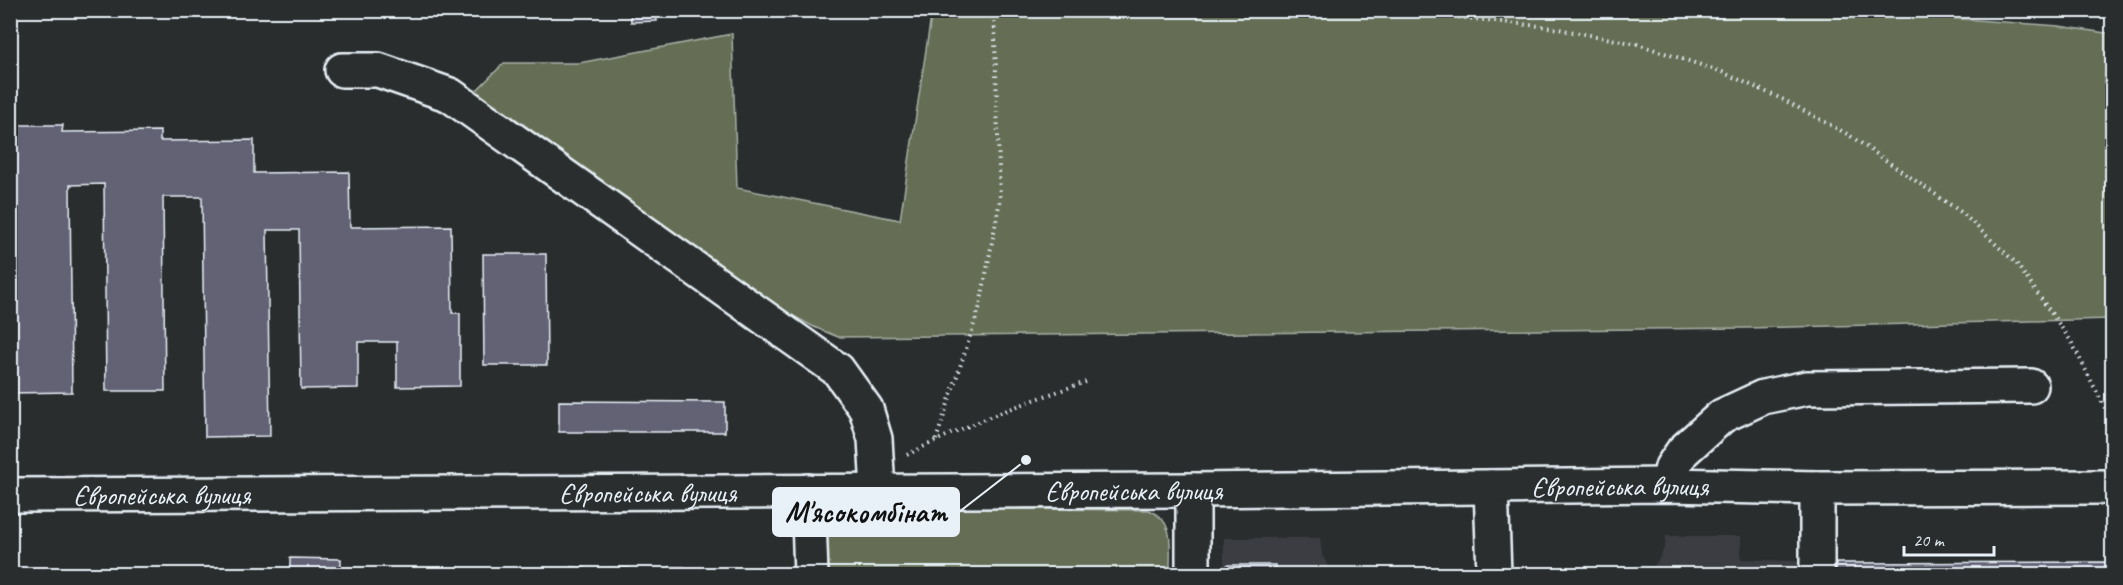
<svg xmlns="http://www.w3.org/2000/svg" width="2123" height="585" viewBox="0 0 2123 585" font-family="Caveat,sans-serif">
  <style>
    .built { fill: #3b3d43 }
    .green { fill: #656e54; stroke: #a6b0a6; stroke-width: 1.5 }
    .building { fill: #636274; stroke: #e8f1f8; stroke-width: 1.5 }
    .lines { fill: none; stroke-linecap: round; stroke-linejoin: round }
    .minor-casing { stroke: #e8f1f8; stroke-width: 38 }
    .major-casing { stroke: #e8f1f8; stroke-width: 38 }
    .path { stroke: #e8f1f8; stroke-width: 4; stroke-dasharray: 1.5 4.5; stroke-linecap: butt }
    .minor { stroke: #2a2d2e; stroke-width: 33 }
    .major { stroke: #2a2d2e; stroke-width: 33 }
    .labels { text-anchor: middle; dominant-baseline: central; stroke-width: 6; stroke-linejoin: round; paint-order: stroke }
    .street-label { font-size: 28px; fill: #e8f1f8; stroke: #2a2d2e }
    .leader { fill: none; stroke: #e8f1f8; stroke-width: 2 }
    .callout-dot { fill: #e8f1f8; stroke: #2a2d2e; stroke-width: 2 }
    .callout { fill: #e8f1f8; stroke: #e8f1f8; stroke-width: 2 }
    .callout-label { font-size: 30px; text-anchor: middle; font-weight: bold; fill: #111 }
  </style>
  <rect width="100%" height="100%" fill="#2a2d2e"/>
  <filter id="ink" filterUnits="userSpaceOnUse"><feTurbulence type="fractalNoise" baseFrequency=".0167" numOctaves="2"/><feDisplacementMap in="SourceGraphic" scale="12" xChannelSelector="R" yChannelSelector="G"/><feConvolveMatrix kernelMatrix="1 2 1 2 8 2 1 2 1" color-interpolation-filters="sRGB"/></filter>
  <g filter="url(#ink)">
    <path class="built" d="M1666 536H1741V559L1836 563 2112 562V574H1646L1653 568 1660 557 1665 546Z
      M1224 538H1320L1322 555 1332 574H1224Z"/>
    <path class="green" d="M1108 10H1839L2059 26 2112 34V319L1747 328 838 337 814 327 567 194 494 143 477 90 504 63H579L732 34 737 188 900 220 931 17Z
      M825 507 1149 510C1177 521 1169 550 1170 574H827Z"/>
    <path class="building" d="M630 10H656L657 21 631 22Z
      M10 125H63L62 132 160 131V141L254 140V173L349 172 350 227 451 226 452 313H460V386L397 387V342H358V388L301 389 299 230H267L270 436 205 437 202 197H163L165 391H106L104 184 70 185 72 392 11 393Z
      M483 254H546L547 365H484Z
      M559 401 725 402V432H559Z
      M290 558 341 559V574H290Z
      M2112 562V574H1836V563Z
      M1227 565H1275V574H1227Z
      M572 567 585 568 591 574H565Z
      M670 567H684L690 574H663Z
      M704 567 727 568V574H704Z
      M606 568H629V574H606Z"/>
    <g class="lines">
      <defs>
        <path id="minor" d="M342 70H378L450 95 838 370 866 409 875 439 878 490
          M1668 485 1672 467 1683 451 1722 416 1763 397 1807 388 2031 386
          M1491 487 1494 574
          M1817 488V574
          M808 491 811 574
          M1193 574V490"/>
        <g id="major">
          <path id="s1" d="M10 495 1193 490 1668 485 1817 488 2112 487"/>
        </g>
      </defs>
      <use href="#minor" class="minor-casing"/>
      <use href="#major" class="major-casing"/>
      <path class="path" d="M401 10V17
        M1393 10 1548 27 1637 44 1722 72 1784 100 1849 135 1961 212 2016 263 2071 341 2112 422
        M936 440 980 306 1000 200 994 10
        M907 455C964 426 1024 402 1086 382"/>
      <use href="#minor" class="minor"/>
      <use href="#major" class="major"/>
    </g>
  </g>
  <g class="labels">
    <g class="street-label">
      <text stroke="none"><textPath href="#s1" startOffset="1610">Європейська вулиця</textPath></text>
      <text stroke="none"><textPath href="#s1" startOffset="1124">Європейська вулиця</textPath></text>
      <text stroke="none"><textPath href="#s1" startOffset="638">Європейська вулиця</textPath></text>
      <text stroke="none"><textPath href="#s1" startOffset="152">Європейська вулиця</textPath></text>
    </g>
  </g>
  <path class="leader" d="M1026 460L959 512"/>
  <circle class="callout-dot" cx="1026" cy="460" r="6"/>
  <rect class="callout" x="773" y="488" width="186" height="48" rx="6"/>
  <g class="callout-label">
    <text x="866" y="522">М'ясокомбінат</text>
  </g>
  <rect width="2123" height="585" fill="none" stroke="#2a2d2e" stroke-width="36"/>
  <rect x="18" y="18" width="2087" height="549" fill="none" stroke="#e8f1f8" stroke-width="2" filter="url(#ink)"/>
  <path d="M1904 546v9h90v-9" fill="none" stroke="#e8f1f8" stroke-width="3"/>
  <text x="1913" y="546" font-size="18" fill="#e8f1f8" stroke="#2a2d2e" stroke-width="4.5" paint-order="stroke">20 m</text>
</svg>
